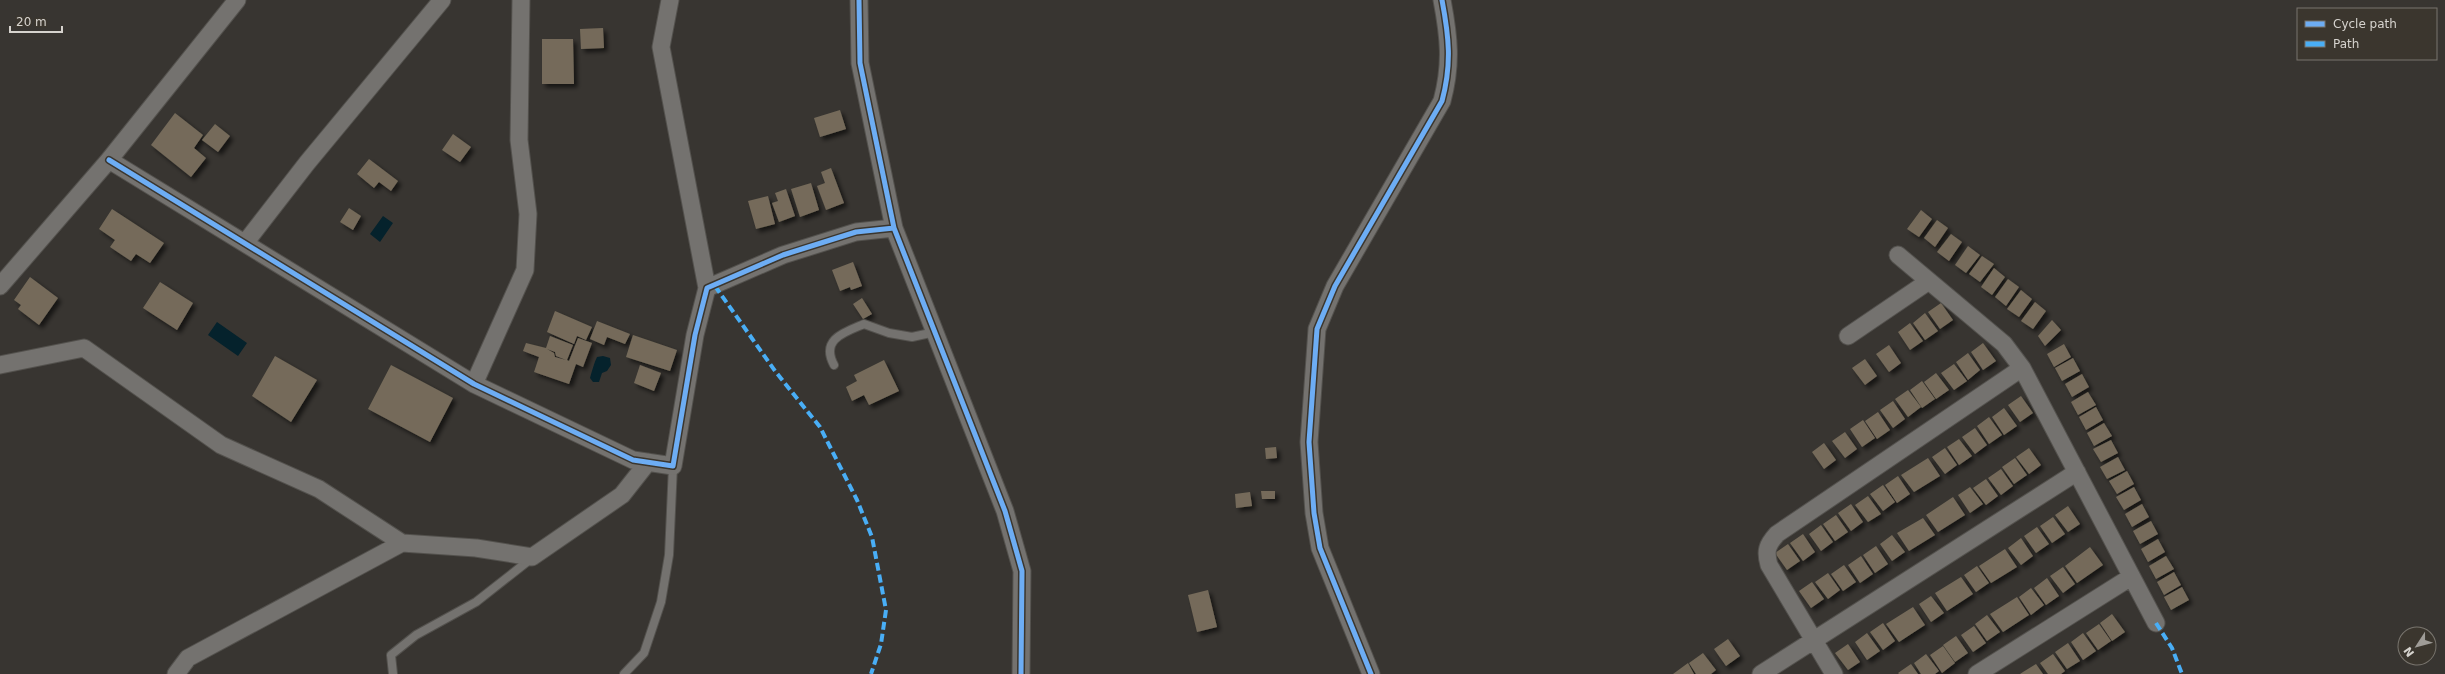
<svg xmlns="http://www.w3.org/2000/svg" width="2445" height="674" viewBox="0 0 2445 674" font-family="'DejaVu Sans',sans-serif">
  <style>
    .water { fill: #05222c }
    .building { fill: #756b5a; fill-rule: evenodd; filter: url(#shadow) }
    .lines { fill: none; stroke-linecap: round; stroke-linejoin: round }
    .lane-casing { stroke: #53514d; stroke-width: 10 }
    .street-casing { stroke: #53514d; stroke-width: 19 }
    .lane { stroke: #74726f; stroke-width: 8 }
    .street { stroke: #74726f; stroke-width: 17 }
    .quiet { stroke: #49aef6; stroke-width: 4; stroke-dasharray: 8 4; stroke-linecap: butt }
    .cycleway-casing { stroke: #3b362e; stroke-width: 8 }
    .cycleway { stroke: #6dadf4; stroke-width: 5 }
  </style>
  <defs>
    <filter id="shadow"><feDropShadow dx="3.5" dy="3.5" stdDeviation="2" flood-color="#0009"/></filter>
  </defs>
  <rect width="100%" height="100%" fill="#383531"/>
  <path class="water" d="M383 216 393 223 380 242 370 234Z
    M217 322 247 343 238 356 208 335Z
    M603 356 610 358 611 365 607 371 602 373 599 382H593L590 378C592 371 594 363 597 357Z"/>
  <path class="building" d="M603 28 604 48 581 49 580 29Z
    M542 39H573L574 84H542Z
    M840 110 846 129 820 137 814 118Z
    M175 113 203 135 194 148 206 158 191 177 151 145Z
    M215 124 230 136 218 152 202 140Z
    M453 134 471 147 460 162 442 150Z
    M369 159 398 181 391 191 379 182 374 188 357 174Z
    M831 168 844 203 826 210 817 186 825 183 821 172Z
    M811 183 819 210 800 217 791 189Z
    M786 189 795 216 779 222 772 203 778 201 775 193Z
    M768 196 775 224 756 229 748 201Z
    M349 208 361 216 353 230 340 222Z
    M112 209 164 243 150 263 136 254 131 261 110 247 115 240 99 229Z
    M1921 210 1932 219 1919 237 1907 229Z
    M1937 220 1948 228 1935 247 1924 238Z
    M1951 234 1962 242 1949 261 1937 252Z
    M1968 246 1980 255 1966 273 1955 265Z
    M1982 256 1994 264 1980 282 1969 274Z
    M853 262 862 286 851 290 850 287 840 291 832 270Z
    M1994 268 2005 277 1992 295 1981 287Z
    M30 277 58 298 39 325 18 309 21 305 14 300Z
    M2008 279 2019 287 2006 306 1995 297Z
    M160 282 193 303 177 330 143 308Z
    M2021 290 2032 299 2019 317 2007 309Z
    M862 298 872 314 863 319 853 304Z
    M2035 302 2046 311 2033 329 2021 321Z
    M1941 303 1953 320 1940 329 1928 312Z
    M555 311 592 327 586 340 577 336 574 344 547 332Z
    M1925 313 1938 331 1925 340 1913 323Z
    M2052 320 2061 330 2045 346 2038 336Z
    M597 321 630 334 625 344 607 337 604 345 590 339Z
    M1910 323 1923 341 1910 350 1898 332Z
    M633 335 677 350 670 371 626 357Z
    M550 336 573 345 567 360 569 361 578 338 592 343 583 367 576 364 569 384 534 372 539 357 523 351 526 343 546 348ZM547 349 555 352 556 356 566 360 555 357 554 353Z
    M1983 343 1996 361 1983 370 1971 352Z
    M2064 344 2071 357 2054 367 2047 354Z
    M1889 345 1901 363 1889 372 1876 354Z
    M1968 353 1980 370 1968 380 1956 362Z
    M275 356 317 380 291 422 252 396Z
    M2073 358 2080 371 2062 381 2055 368Z
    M1865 359 1877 376 1865 385 1852 368Z
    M884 360 899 391 869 405 864 395 852 401 846 387 857 381 854 375Z
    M1954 364 1967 381 1954 390 1941 373Z
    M391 365 453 398 430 442 368 409Z
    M640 365 661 373 654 391 634 383Z
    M1936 373 1949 390 1936 399 1924 382Z
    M2082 374 2089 387 2072 397 2065 384Z
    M1922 381 1935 399 1922 408 1910 390Z
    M1908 390 1921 407 1908 417 1895 399Z
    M2088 392 2096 405 2078 415 2071 402Z
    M2021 396 2033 413 2020 422 2008 405Z
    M1893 401 1905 419 1893 428 1880 410Z
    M2096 407 2103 420 2086 430 2079 417Z
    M2004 408 2017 426 2004 435 1992 417Z
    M1878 412 1890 430 1877 439 1865 421Z
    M1989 417 2002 435 1989 444 1977 426Z
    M1863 420 1875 438 1862 447 1850 429Z
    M2104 423 2112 436 2094 446 2087 433Z
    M1975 428 1987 445 1975 454 1962 437Z
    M1845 432 1857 449 1845 458 1832 441Z
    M1959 439 1972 456 1959 465 1947 447Z
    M2111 440 2118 453 2101 462 2093 449Z
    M1824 443 1836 460 1824 469 1812 452Z
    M1276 447 1277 458 1266 459 1265 448Z
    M1945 448 1957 465 1945 474 1932 457Z
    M2029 448 2041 465 2029 474 2016 457Z
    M2118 457 2125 470 2107 479 2100 467Z
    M1928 458 1940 476 1914 492 1901 475Z
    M2015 458 2027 475 2014 484 2002 467Z
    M2001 469 2013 486 2001 495 1988 478Z
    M2127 471 2134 484 2117 494 2109 481Z
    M1898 476 1910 494 1897 503 1885 485Z
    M1986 479 1998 496 1986 505 1973 488Z
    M1883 485 1895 502 1883 511 1870 494Z
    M1970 487 1983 504 1970 513 1958 495Z
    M2134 487 2141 500 2124 510 2116 497Z
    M1261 491H1275V499H1262Z
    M1250 492 1252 506 1236 508 1235 494Z
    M1868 496 1881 514 1868 522 1855 505Z
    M1953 497 1965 515 1938 532 1926 515Z
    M1851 504 1863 522 1851 531 1838 513Z
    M2142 504 2149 517 2132 527 2125 514Z
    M2068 506 2080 524 2068 532 2055 515Z
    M1836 515 1848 532 1835 541 1823 524Z
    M2053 517 2065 534 2052 543 2040 526Z
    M1923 518 1935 535 1909 551 1897 533Z
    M2151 521 2158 534 2140 544 2133 531Z
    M1821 525 1833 542 1821 551 1809 534Z
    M2037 527 2049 544 2036 553 2024 536Z
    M1803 534 1815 552 1803 561 1790 543Z
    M1892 535 1905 552 1892 561 1880 544Z
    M2021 538 2033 556 2021 565 2008 548Z
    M2158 539 2165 552 2148 562 2141 549Z
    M1788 544 1800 561 1787 570 1775 553Z
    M1876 546 1888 564 1875 573 1863 555Z
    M2090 547 2103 565 2077 583 2065 566Z
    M2005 549 2017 567 1991 583 1979 566Z
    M1861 556 1873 574 1860 583 1848 565Z
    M2166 556 2174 569 2156 579 2149 566Z
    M1844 565 1856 582 1843 591 1831 574Z
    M1977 566 1989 583 1976 592 1964 575Z
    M2063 567 2075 584 2063 593 2050 576Z
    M2174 572 2181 585 2164 595 2157 582Z
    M1828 573 1840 590 1828 599 1815 582Z
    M1961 577 1973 594 1947 611 1935 593Z
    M2047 578 2059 596 2046 605 2034 588Z
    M1812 582 1824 599 1811 608 1799 591Z
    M2182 587 2189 600 2171 610 2164 597Z
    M2031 588 2044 605 2031 615 2019 597Z
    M1208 590 1217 627 1197 632 1188 595Z
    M1931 596 1944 613 1931 622 1919 604Z
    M2017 597 2029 615 2003 632 1990 614Z
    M1913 607 1925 625 1899 642 1886 624Z
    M2112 614 2125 632 2112 641 2100 623Z
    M1987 615 2000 632 1987 641 1975 624Z
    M1883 623 1895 641 1883 650 1870 632Z
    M2099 624 2111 641 2098 650 2086 633Z
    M1974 626 1986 643 1973 652 1961 635Z
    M1867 633 1880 651 1867 660 1855 642Z
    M2083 633 2096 651 2083 660 2071 642Z
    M1956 636 1968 653 1955 662 1943 645Z
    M1728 639 1740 656 1726 666 1714 649Z
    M2068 643 2080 661 2067 669 2055 652Z
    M1848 644 1860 662 1848 670 1835 653Z
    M1943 646 1955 663 1942 673 1930 655Z
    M1703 653 1716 670 1711 674H1696L1689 663Z
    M1926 654 1939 671 1935 674H1921L1914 663Z
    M2053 654 2065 671 2061 674H2048L2040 663Z
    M1688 663 1694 674H1673Z
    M1911 664 1918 674H1899L1898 673Z
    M2036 664 2043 674H2020L2023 672Z"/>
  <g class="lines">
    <defs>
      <path id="lane" d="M834 365C820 339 845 332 864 324L889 333 912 337 935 332
        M393 674 391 655 416 635 476 602 532 558
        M624 674 644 653 661 602 669 555 673 466"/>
      <path id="street" d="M670 0 661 47 707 288
        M859 0 860 63 894 228 1005 511 1022 571 1021 674
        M109 160 474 384 633 460 673 466 695 335 707 288 783 255 856 232 894 228
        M245 243 307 163 442 0
        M1898 255 2004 344 2022 368 2156 623
        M0 286 109 160 237 0
        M1848 336 1929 281
        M0 365 84 348 221 445 319 489 402 543
        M474 384 525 270 528 214 519 140 521 0
        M176 674 188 658 402 543 476 548 532 557 622 495 648 462
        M1371 674 1320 548 1314 513 1309 442 1317 329 1335 286 1442 101C1452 64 1449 37 1442 0
        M1761 674 2077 472
        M1834 674 1769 565C1765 551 1767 545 1777 534L2022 368
        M1977 674 2131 577"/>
    </defs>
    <use href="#lane" class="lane-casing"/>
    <use href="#street" class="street-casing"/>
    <use href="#lane" class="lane"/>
    <use href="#street" class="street"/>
    <path class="quiet" d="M715 286 775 371 820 427 857 500 872 537 886 610 881 644 871 674
      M2156 623 2172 648 2182 674"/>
    <defs>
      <path id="cycleway" d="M859 0 860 63 894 228 1005 511 1022 571 1021 674
        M109 160 474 384 633 460 673 466 695 335 707 288 783 255 856 232 894 228
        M1371 674 1320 548 1314 513 1309 442 1317 329 1335 286 1442 101C1452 64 1449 37 1442 0"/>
    </defs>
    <use href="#cycleway" class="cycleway-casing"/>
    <use href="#cycleway" class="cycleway"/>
  </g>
  <rect x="2297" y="8" width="140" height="52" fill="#3b362e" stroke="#79756e"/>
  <rect x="2305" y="21" width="20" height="6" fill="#6dadf4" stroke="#79756e"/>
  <text x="2333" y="28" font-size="12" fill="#d6d3ce">Cycle path</text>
  <rect x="2305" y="41" width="20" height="6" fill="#49aef6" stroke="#79756e"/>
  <text x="2333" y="48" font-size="12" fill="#d6d3ce">Path</text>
  <g transform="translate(2417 646) rotate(234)"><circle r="19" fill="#3b362e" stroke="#79756e"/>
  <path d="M0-3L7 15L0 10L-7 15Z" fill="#9f9c97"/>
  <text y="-6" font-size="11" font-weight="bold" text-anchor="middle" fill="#d6d3ce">N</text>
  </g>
  <path d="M10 26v6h52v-6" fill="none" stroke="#d6d3ce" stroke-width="2"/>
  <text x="16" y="26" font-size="12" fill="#d6d3ce" stroke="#3b362e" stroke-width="3" paint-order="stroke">20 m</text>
</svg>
